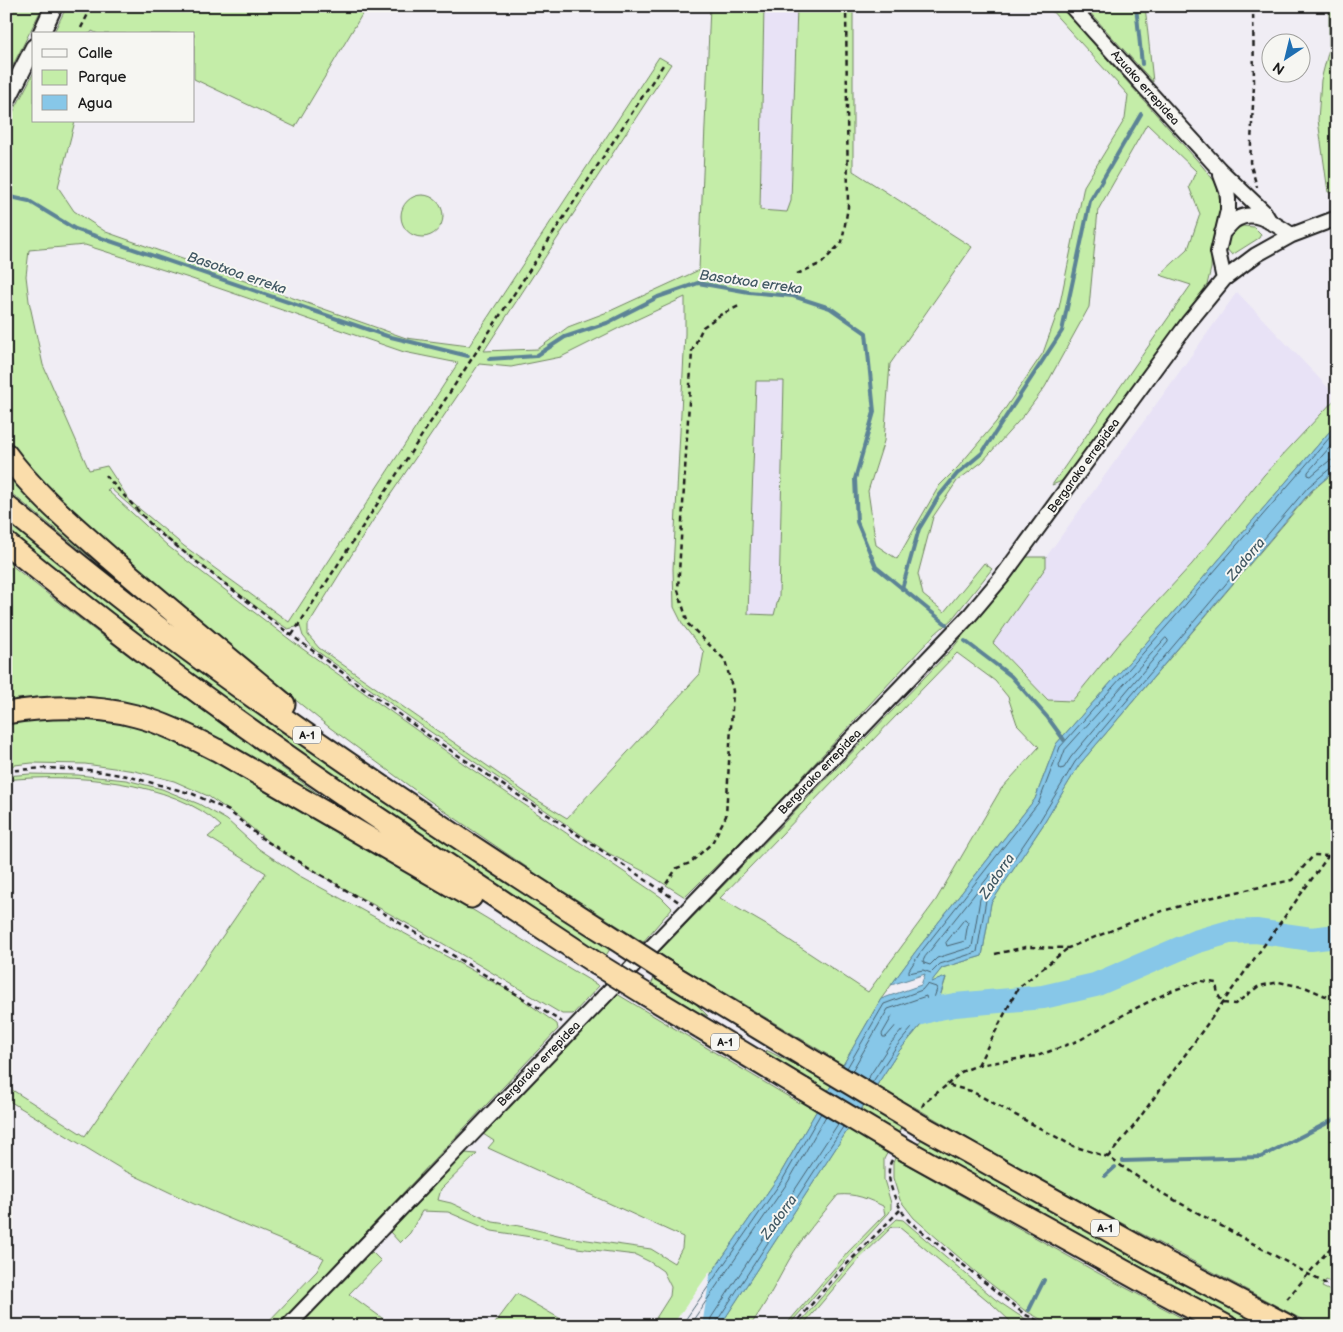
<svg xmlns="http://www.w3.org/2000/svg" width="1343" height="1332" viewBox="0 0 1343 1332" font-family="'Balsamiq Sans',sans-serif">
  <style>
    .built { fill: #e8e2f6 }
    .green { fill: #c4eda8; stroke: #708462; fill-rule: evenodd }
    .water { fill: #87c7e8; stroke: #5c8396 }
    .pier { fill: #f0edf4 }
    .lines { fill: none; stroke-linecap: round; stroke-linejoin: round }
    .shore { stroke: #47606e; stroke-width: 1 }
    .stream { stroke: #5c8396; stroke-width: 4 }
    .river { stroke: #87c7e8; stroke-width: 24 }
    .tertiary-casing { stroke: #1c1c1c; stroke-width: 18 }
    .secondary-casing { stroke: #1c1c1c; stroke-width: 20 }
    .motorway-casing { stroke: #1c1c1c; stroke-width: 25 }
    .path { stroke: #1c1c1c; stroke-width: 2.5; stroke-dasharray: 5 4; stroke-linecap: butt }
    .tertiary { stroke: #f6f6f2; stroke-width: 14 }
    .secondary { stroke: #f6f6f2; stroke-width: 16 }
    .motorway { stroke: #faddab; stroke-width: 21 }
    .motorway-bridge-casing { stroke: #1c1c1c; stroke-width: 25; stroke-linecap: butt }
    .motorway-bridge { stroke: #faddab; stroke-width: 21 }
    .labels { text-anchor: middle; dominant-baseline: central; stroke-width: 4; stroke-linejoin: round; paint-order: stroke }
    .shield { fill: #f6f6f2; stroke: #5d5d5c; stroke-width: 1 }
    .shield-label { font-size: 11px; font-weight: bold; fill: #1c1c1c }
    .street-label { font-size: 12px; fill: #1c1c1c; stroke: #f6f6f2 }
    .water-label { font-size: 14px; font-style: italic; fill: #415863; stroke: #f6f6f2 }
  </style>
  <rect width="100%" height="100%" fill="#f0edf4"/>
  <filter id="ink" filterUnits="userSpaceOnUse"><feTurbulence type="fractalNoise" baseFrequency=".02" numOctaves="2"/><feDisplacementMap in="SourceGraphic" scale="10" xChannelSelector="R" yChannelSelector="G"/><feConvolveMatrix kernelMatrix="1 2 1 2 8 2 1 2 1" color-interpolation-filters="sRGB"/></filter>
  <g filter="url(#ink)">
    <path class="built" d="M764 6H797L791 201 788 212 760 210Z
      M1237 292 1337 397 1264 475 1192 564 1120 642 1072 701 1049 700 993 643 1046 567V557Z
      M756 381H784L779 596 774 615 748 614Z"/>
    <path class="green" d="M6 6H43L6 79Z
      M67 6H367L295 127 194 79V34H98L92 31 90 34H53Z
      M710 6H764L760 210 787 212 791 201 797 6H853V171L972 247 890 364 884 441 868 491 876 545 897 559 939 486 958 467 996 422 1043 353 1059 308 1084 186 1125 119 1128 95 1050 9 1044 6H1060L1203 167 1220 188 1224 211 1212 245 1211 268 1207 285 1062 481 1052 485 1191 285 1160 275 1188 249 1200 214 1189 187 1196 171 1147 124 1098 210 1089 307 1045 387 1025 414 982 462 957 481 933 517 918 574 923 595 944 612 984 563 992 569 952 619 935 634 762 820 685 897 647 873 608 853 425 728 314 649 303 636 300 626 288 629 271 618 171 542 110 488 107 490 169 547 293 642 464 764 661 897 672 908 643 942 538 875 427 799 329 727 205 627 84 522 43 483 10 445 6 439V126L34 72V121H75L58 187 74 211 106 232 406 338 469 346 659 57 671 64 484 351 538 349 568 327 610 311 699 270ZM85 245 192 279 404 352 458 363 289 622 184 546 130 501 107 466 89 470 43 365 29 301 26 276 29 250ZM685 297V334L673 569 674 607 683 625 704 652 700 674 567 818 529 795 319 648 308 635V625L372 522 479 364 511 367 561 357 625 325ZM756 381H784L779 596 774 615 748 614Z
      M1084 6H1145L1153 82Z
      M1329 6H1337V193L1328 192 1318 120 1321 80 1329 49Z
      M401 216a21 21 0 1 1 42 0a21 21 0 1 1-42 0Z
      M1243 226 1254 227 1261 234 1259 238 1232 255 1226 248C1228 236 1233 230 1243 226Z
      M1337 397V423L1171 615 1056 744 1035 799 916 951 881 999 779 1176 675 1326H651L670 1296 671 1287 663 1271 650 1262 636 1255 577 1248 531 1237 492 1231 448 1212 422 1211 410 1233 400 1243 390 1232 465 1153 477 1154 441 1189 438 1200 451 1203 493 1222 520 1226 566 1237 651 1249 674 1263 682 1248 683 1237 488 1148 494 1141 483 1134 617 994 799 1103 811 1084 786 1069 765 1053 766 1050 816 1075 828 1055 658 953 952 649 1026 557H1046V567L993 643 1048 700 1072 701 1120 642 1192 564 1264 475ZM957 653 995 681 1008 697 1017 724 1039 747 1001 789 936 900 868 992 768 926 720 898Z
      M6 464 111 567 129 589 6 489Z
      M1337 469V1259L1331 1271 1337 1278V1285L1326 1280 1322 1287 1337 1294V1326H1314L1301 1319 1015 1166 913 1106 884 1159V1180L891 1203V1209L889 1213 843 1263 788 1326H785L848 1252 885 1214 883 1206C868 1199 855 1193 838 1195 821 1216 803 1236 789 1260 776 1283 766 1304 750 1326H720L899 1051 937 1006 946 978 930 983 942 968 982 956 991 903 1043 825 1079 765 1312 491Z
      M6 519 379 797 610 949 605 957 495 886 251 721 24 547 6 532Z
      M6 561C122 654 243 740 363 826L173 721 6 708Z
      M88 716 127 722 166 735 200 752 453 898 599 986 573 1014H562L442 943 313 871 277 849 240 818 208 796 174 781 135 771 85 764 32 763 6 766V723L51 717Z
      M30 774 78 775 126 780 162 789 199 804 227 820 259 849 298 875 515 994 557 1024 558 1029 277 1326H264L317 1271 324 1258 194 1204 123 1170 6 1099V1086L85 1136 266 873 208 837 221 826C174 780 68 773 6 780V776Z
      M655 977 692 1000 708 1016 688 1008 650 986Z
      M922 1138C1035 1203 1148 1266 1264 1326H1245L1177 1290 917 1146Z
      M895 1158 1098 1273 1197 1326H1053L1024 1310 977 1273 914 1218 900 1200 893 1178V1163Z
      M897 1219 903 1220 995 1299 1017 1314 1038 1326H1010L1011 1322 992 1304 899 1227H892L857 1261 802 1326H797L856 1257Z
      M372 1252 381 1261 349 1294 393 1326H299Z
      M517 1294 573 1326H493Z"/>
    <path class="water" d="M1337 423V469L1311 491 1079 765 1043 825 991 903 982 956 942 968 931 982 946 977 937 1006 899 1051 720 1326H675L779 1176 881 999 921 985 925 974 891 985 916 951 1035 799 1056 744 1171 615Z"/>
    <path class="pier" d="M711 1270 702 1326H675L676 1320Z"/>
    <g class="lines">
      <path class="shore" d="M1337 429 1174 618 1060 747 1039 802 920 953 909 970V973L923 970 931 973 940 964 977 952 986 900 1039 822 1075 762 1308 487 1332 467 1337 466
        M1337 439 1308 472V475L1311 476 1329 461 1337 459
        M1166 638 1168 640V642L1071 757 1064 768 1060 769 1059 766 1065 750Z
        M991 874H993L994 877 980 899 972 947 937 958 930 965 924 963 923 961 925 957Z
        M965 919 968 922 965 941 947 946 946 943Z
        M902 1012 904 1013V1016L886 1037H883L882 1034 893 1015Z
        M847 1068 884 1004 922 990 927 984 936 987 937 989 932 1004 896 1047 872 1083
        M852 1071 888 1009 926 996 927 1001 891 1043 867 1080
        M681 1326 783 1179 821 1113
        M689 1326 788 1182 826 1116
        M709 1326 711 1318 838 1124
        M716 1326 717 1321 843 1127"/>
      <path class="stream" d="M1136 6 1142 64
        M6 196 29 201 75 229 387 336 468 356
        M489 359 536 356 565 337 607 323 658 297 698 283 749 292 793 296 830 308 866 333 874 412 855 479 857 522 876 567 946 624
        M902 589 919 529 939 496 957 474 982 453 1062 331 1090 201 1141 114
        M965 641 1011 676 1048 718 1064 740
        M1123 1161 1261 1157 1337 1118
        M1105 1176 1115 1167
        M1029 1310 1044 1280
        M1022 1326 1024 1321"/>
      <path class="river" d="M904 1018 934 1009 955 1005 1043 997 1095 985 1195 942 1229 932 1256 931 1311 939 1337 936"/>
      <defs>
        <path id="tertiary" d="M1071 6 1219 169 1264 212 1270 222
          M1221 175 1227 191 1228 199V210L1218 252 1224 279
          M1222 233C1227 229 1231 222 1237 219 1256 208 1275 225 1292 235
          M288 1326 970 615 1002 577 1188 323 1224 279 1256 255 1292 235 1337 218"/>
        <path id="secondary" d="M41 34 54 6
          M6 102 34 47"/>
        <path id="motorway" d="M6 454C35 494 75 527 111 559 168 608 226 656 284 704
          M6 506C59 549 112 593 167 634 314 744 467 845 623 944
          M6 543C55 583 104 622 155 660 298 768 448 865 597 964
          M6 713C50 706 93 705 136 716 164 723 191 737 217 750L471 897
          M663 970 816 1063
          M647 995 803 1089
          M923 1127 1162 1260 1288 1326
          M907 1151 1149 1285 1226 1326"/>
      </defs>
      <use href="#tertiary" class="tertiary-casing"/>
      <use href="#secondary" class="secondary-casing"/>
      <use href="#motorway" class="motorway-casing"/>
      <path class="path" d="M1253 6 1254 85 1250 162 1257 187
        M81 28 92 6
        M797 274 822 263 842 242 848 207 846 6
        M105 475 157 531 287 632 429 736 679 902
        M292 635 663 65
        M6 771 44 768 89 770 127 776 193 794 229 811 260 837 295 859 562 1022
        M661 891 677 868 690 863 712 843 726 816 733 691 725 660 688 624 678 590 692 351 703 327 720 315 739 306
        M995 954 1026 947 1068 948 1152 914 1205 899 1292 880 1314 855 1328 856 1337 861
        M1223 1003 1235 1004 1259 986 1279 982 1307 988 1337 1001
        M978 1065 1018 988 1067 949
        M947 1085 961 1072 978 1065 1037 1056 1080 1040 1132 1010 1171 991 1201 981 1216 983 1218 995 1223 1003
        M922 1107 924 1103 947 1085 971 1091 1073 1146 1108 1157 1160 1192 1337 1290
        M1108 1157 1133 1127 1337 844
        M892 1160C882 1176 898 1208 909 1221L1024 1314 1049 1326
        M1287 1299 1337 1240
        M793 1326 840 1271 900 1210"/>
      <use href="#tertiary" class="tertiary"/>
      <use href="#secondary" class="secondary"/>
      <use href="#motorway" class="motorway"/>
      <defs>
        <path id="motorway-bridge" d="M623 944 663 970
          M597 964 647 995
          M816 1063 923 1127
          M803 1089 907 1151"/>
      </defs>
      <use href="#motorway-bridge" class="motorway-bridge-casing"/>
      <use href="#motorway-bridge" class="motorway-bridge"/>
    </g>
  </g>
  <g class="labels">
    <g class="shield">
      <rect x="293" y="726.5" width="28" height="17" rx="4"/>
      <rect x="711" y="1033.5" width="28" height="17" rx="4"/>
      <rect x="1091" y="1219.5" width="28" height="17" rx="4"/>
    </g>
    <g class="shield-label">
      <text x="307" y="735">A-1</text>
      <text x="725" y="1042">A-1</text>
      <text x="1105" y="1228">A-1</text>
    </g>
    <g class="street-label">
      <text transform="translate(1145 88) rotate(48)">Azuako errepidea</text>
      <text transform="translate(1084 466) rotate(-54)">Bergarako errepidea</text>
      <text transform="translate(820 772) rotate(-46)">Bergarako errepidea</text>
      <text transform="translate(539 1064) rotate(-46)">Bergarako errepidea</text>
    </g>
    <g class="water-label">
      <text transform="translate(237 273) rotate(19)">Basotxoa erreka</text>
      <text transform="translate(751 282) rotate(8)">Basotxoa erreka</text>
      <text transform="translate(1246 559) rotate(-50)">Zadorra</text>
      <text transform="translate(997 876) rotate(-56)">Zadorra</text>
      <text transform="translate(779 1217) rotate(-54)">Zadorra</text>
    </g>
  </g>
  <rect width="1343" height="1332" fill="none" stroke="#f6f6f2" stroke-width="25"/>
  <rect x="12" y="12" width="1318" height="1307" fill="none" stroke="#1c1c1c" stroke-width="2" filter="url(#ink)"/>
  <rect x="32" y="32" width="162" height="90" fill="#f6f6f2" stroke="#9f9f9c"/>
  <rect x="42" y="49" width="25" height="8" fill="#f6f6f2" stroke="#9f9f9c"/>
  <text x="78" y="58" font-size="15" fill="#1c1c1c">Calle</text>
  <rect x="42" y="70" width="25" height="15" fill="#c4eda8" stroke="#9f9f9c"/>
  <text x="78" y="82" font-size="15" fill="#1c1c1c">Parque</text>
  <rect x="42" y="95" width="25" height="15" fill="#87c7e8" stroke="#9f9f9c"/>
  <text x="78" y="108" font-size="15" fill="#1c1c1c">Agua</text>
  <g transform="translate(1286 58) rotate(215)"><circle r="24" fill="#f6f6f2" stroke="#9f9f9c"/>
  <path d="M0-4L9 19L0 12L-9 19Z" fill="#1f6fb2"/>
  <text y="-8" font-size="14" font-weight="bold" text-anchor="middle" fill="#1c1c1c">N</text>
  </g>
</svg>
